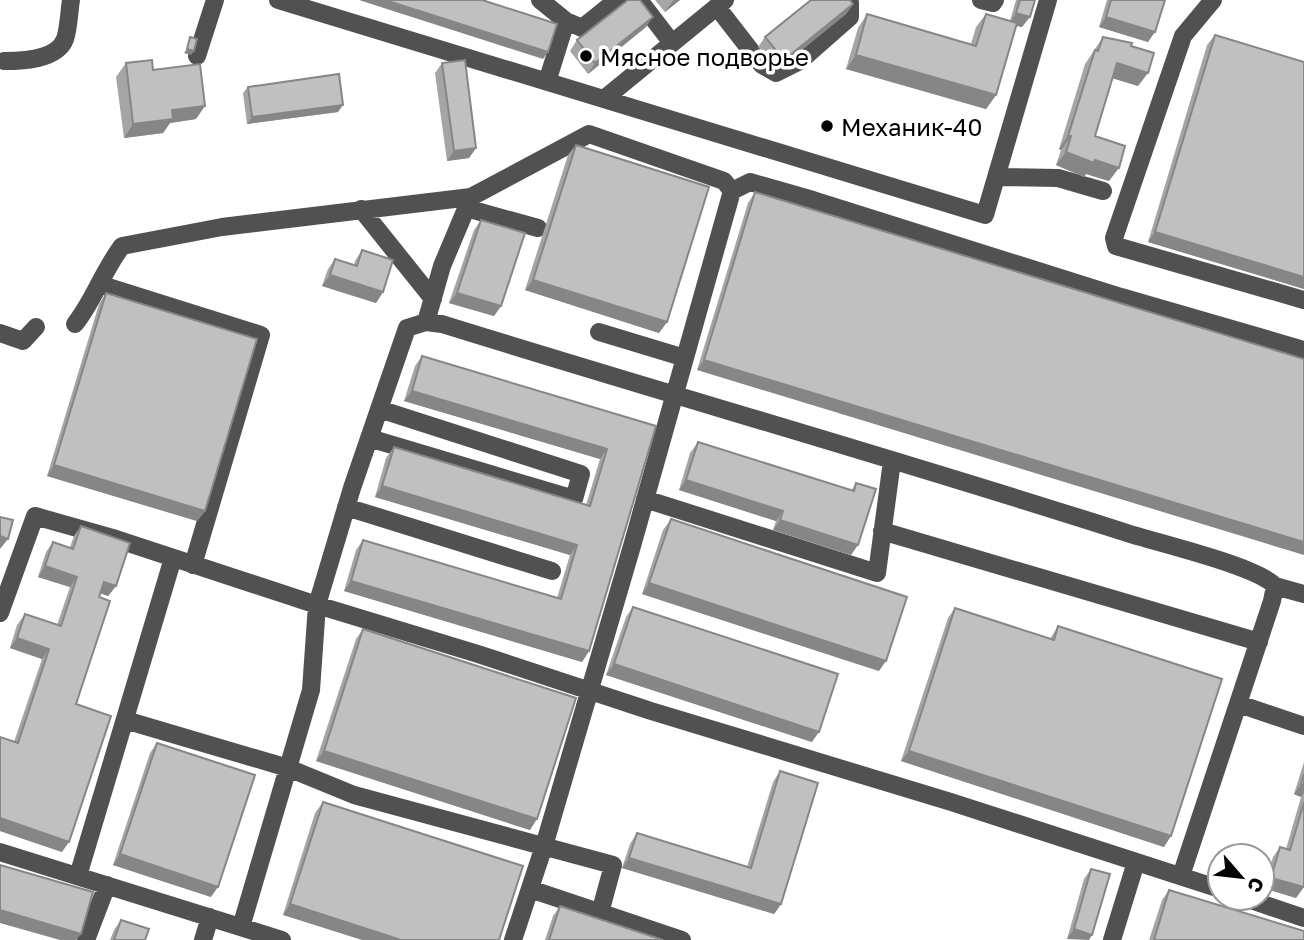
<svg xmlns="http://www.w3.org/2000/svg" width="1304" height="940" viewBox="0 0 1304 940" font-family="'Golos Text',sans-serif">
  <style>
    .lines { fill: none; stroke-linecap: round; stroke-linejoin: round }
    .minor { stroke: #515151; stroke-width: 18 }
    .wall { fill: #a5a5a5 }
    .shaded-wall { fill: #868686 }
    .building { fill: #c0c0c0; stroke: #868686; stroke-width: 2 }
    .poi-dot { fill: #000; stroke: #fff; stroke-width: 2.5 }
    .labels { text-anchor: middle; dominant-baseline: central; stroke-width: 7; stroke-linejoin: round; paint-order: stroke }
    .poi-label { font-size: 24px; fill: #000; stroke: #fff; text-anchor: start }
  </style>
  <rect width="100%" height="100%" fill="#fff"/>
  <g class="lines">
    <path class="minor" d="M278 0 985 215 1048 0
      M540 0 566 21 582 28 617 0
      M639 0 672 43
      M981 0 993 3 995 0
      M1213 0 1183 36 1114 238 1116 246 1304 300
      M717 7 762 65 776 73 800 61 850 17V3
      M197 56 215 0
      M4 61C22 61 57 60 65 39 69 27 69 12 71 0
      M547 82 566 21
      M604 99 725 0
      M996 177 1058 178 1103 191
      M466 208 538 228
      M361 209 433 299
      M99 284 261 335 193 565
      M426 322 442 266 471 197 589 134 724 181 732 191
      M75 324C94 300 103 271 122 246L222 227 471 197
      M599 332 685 358
      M0 333 23 341 36 327
      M369 438 574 499 581 474 379 409
      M645 499 877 573 892 461
      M346 507 552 571
      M882 531 1259 642
      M1275 586 1304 594
      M0 613 35 516 116 539 317 605 478 654 651 711 951 802 1220 889
      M1239 704 1304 726
      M125 720 288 768 354 795 613 865 600 913
      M0 852 282 940
      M78 876 173 558
      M530 889 682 940
      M1245 898 1304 918
      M241 927 311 690 317 605 352 488 407 328 426 322 442 324C670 395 900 460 1127 533 1158 543 1257 566 1275 586L1272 601 1181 876
      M86 940 107 885
      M203 940 210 917
      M513 940 544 846 632 546 732 191 750 182 813 200 1121 297 1304 350
      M1112 940 1136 862"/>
  </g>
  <path class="wall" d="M655 0H680L665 12Z
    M1016 0H1035L1022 27 1016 26 996 95 986 109 846 69 858 28 867 14 971 44 976 27 986 14 1010 21Z
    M1107 0H1165L1148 42 1099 27Z
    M853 4 846 14 777 70 758 47 765 37Z
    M646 27 588 74 570 51 577 40Z
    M1215 35 1304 62V289L1148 242 1207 45Z
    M1103 37 1131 46 1138 86 1113 78 1095 136 1109 181 1086 174 1084 177 1056 165 1061 150 1059 149 1085 64Z
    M126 63 153 70 196 119 170 123 163 133 124 138 116 77Z
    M442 63 476 148 469 158 447 161 435 73Z
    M248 87 338 112 247 124 243 93Z
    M576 145 667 322 659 333 525 290 568 155Z
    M755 192 1304 359 697 370 748 203Z
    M481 220 501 306 494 316 449 303 474 230Z
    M362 250 383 292 376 303 322 286 328 269 335 259 354 265 355 261Z
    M106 293 205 511 197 521 47 476 99 304Z
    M422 356 656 426 589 651 582 662 344 591 356 550 363 540 557 598 570 555 375 497 386 458 394 447 586 505 600 459 404 401 415 366Z
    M698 442 851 491 856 483 851 555 773 530 776 521 679 490 690 453Z
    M671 519 879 671 642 594 663 530Z
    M81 526 116 586 108 596 100 593 76 704 62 852 0 831V737L14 742 42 659 10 648 17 625 25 614 57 625 70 587 38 577 46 552 53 542 70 547 74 536Z
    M633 607 812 742 606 675 626 617Z
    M955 608 1050 639 1058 626 1164 847 901 761 948 618Z
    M363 629 530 830 316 761 356 639Z
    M157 743 211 897 113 865 150 753Z
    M1304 762V886L1296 898 1264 888 1273 857 1280 847 1286 849 1301 797 1294 794Z
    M780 771 781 904 774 914 622 868 630 844 637 833 747 867 773 782Z
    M323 802 499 940 283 915 315 813Z
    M1091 869 1092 935 1067 939 1084 879Z
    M1169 890 1304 940H1149L1162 900Z
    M560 906 663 940H545L553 916Z
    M121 920 145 940H110L114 930Z"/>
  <path class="shaded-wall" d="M359 0H385L548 52 543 59Z
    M674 0H680L665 12 672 2Z
    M853 4 846 14 777 70 784 60Z
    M1016 13 1030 17 1022 27 1009 24Z
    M653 17 646 27 588 74 595 63Z
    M1106 17 1155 32 1148 42 1099 27Z
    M187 49 194 51 191 55 184 53Z
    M856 55 996 95 986 109 846 69Z
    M1117 63 1148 73 1138 86 1108 77Z
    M343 105 338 112 247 124 252 117Z
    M205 106 196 119 170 123 163 133 124 138 133 124 172 110Z
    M1068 136H1071L1061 150 1059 149Z
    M476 148 469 158 447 161 454 151Z
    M1066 152 1095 160 1119 168 1109 181 1086 174 1084 177 1056 165Z
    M1155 232 1304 277V289L1148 242Z
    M330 275 383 292 376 303 322 286Z
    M533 280 667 322 659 333 525 290Z
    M457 293 501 306 494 316 449 303Z
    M704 360 1304 542V555L697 370Z
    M412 391 607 449 600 459 404 401Z
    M54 465 205 511 197 521 47 476Z
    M686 480 783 511 776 521 679 490Z
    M382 486 577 545 570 555 375 497Z
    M780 520 858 545 851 555 773 530Z
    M0 536 8 539 0 549Z
    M45 566 77 577 70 587 38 577Z
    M351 581 589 651 582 662 344 591Z
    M104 582 116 586 108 596 97 592Z
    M649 583 886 661 879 671 642 594Z
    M17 638 49 649 42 659 10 648Z
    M614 664 819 732 812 742 606 675Z
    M324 751 537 819 530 830 316 761Z
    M909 751 1171 836 1164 847 901 761Z
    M1301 784 1304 785V793L1301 797 1294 794Z
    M0 818 69 842 62 852 0 831Z
    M120 854 218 887 211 897 113 865Z
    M629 858 781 904 774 914 622 868Z
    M1271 878 1304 887 1296 898 1264 888Z
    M290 904 401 940H362L283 915Z
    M0 910 81 934 76 940H60L0 923Z
    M1074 929 1092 935 1089 940 1067 939Z"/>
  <path class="building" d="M385 0H482L557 24 548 52Z
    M628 0H640L653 17 595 63 577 40Z
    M811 0H850L853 4 784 60 765 37Z
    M1020 0H1035L1030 17 1016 13Z
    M1111 0H1165L1155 32 1106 17Z
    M867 14 976 46 986 14 1017 23 996 95 856 55Z
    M1215 35 1304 62V277L1155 232Z
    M190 37 197 39 194 51 187 49Z
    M1103 37 1132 43 1131 46 1154 53 1148 73 1117 63 1095 136 1125 146 1119 168 1095 160 1094 163 1066 152 1071 136H1068L1095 50 1098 51Z
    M152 60 153 70 200 64 205 106 172 110 173 119 133 124 126 63Z
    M465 60 476 148 454 151 442 63Z
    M339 74 343 105 252 117 248 87Z
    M576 145 709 187 667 322 533 280Z
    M755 192 1304 359V542L704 360Z
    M481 220 525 233 501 306 457 293Z
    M362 250 393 260 383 292 330 275 335 259 357 266Z
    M106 293 257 339 205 511 54 465Z
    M422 356 656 426 589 651 351 581 363 540 561 599 577 545 382 486 394 447 590 506 607 449 412 391Z
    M698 442 854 491 856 483 876 489 858 545 780 520 783 511 686 480Z
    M0 517 13 520 8 539 0 536Z
    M671 519 907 597 886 661 649 583Z
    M81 526 130 543 116 586 104 582 99 597 110 601 76 704 111 716 69 842 0 818V737L18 743 49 649 17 638 25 614 61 626 77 577 45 566 53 542 73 549Z
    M633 607 838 674 819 732 614 664Z
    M955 608 1054 640 1058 626 1222 679 1171 836 909 751Z
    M363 629 576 698 537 819 324 751Z
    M157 743 255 775 218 887 120 854Z
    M780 771 818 783 781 904 629 858 637 833 751 868Z
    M1304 774V785L1301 784Z
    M323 802 523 866 499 940H401L290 904Z
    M1304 802V887L1271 878 1280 847 1290 850Z
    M0 865 93 892 81 934 0 910Z
    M1091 869 1110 874 1092 935 1074 929Z
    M1169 890 1304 931V940H1154Z
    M560 906 663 940H549Z
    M121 920 149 929 145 940H114Z"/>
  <g class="poi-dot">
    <circle cx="586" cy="56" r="7"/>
    <circle cx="827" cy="126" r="7"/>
  </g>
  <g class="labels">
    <g class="poi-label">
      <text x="600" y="56">Мясное подворье</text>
      <text x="841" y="126">Механик-40</text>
    </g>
  </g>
  <g transform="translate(1241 877) rotate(118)"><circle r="33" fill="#ffffff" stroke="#999999" stroke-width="2"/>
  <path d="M0-5L12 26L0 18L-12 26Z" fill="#000000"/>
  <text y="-10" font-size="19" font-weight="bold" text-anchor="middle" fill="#000000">С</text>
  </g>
</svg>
